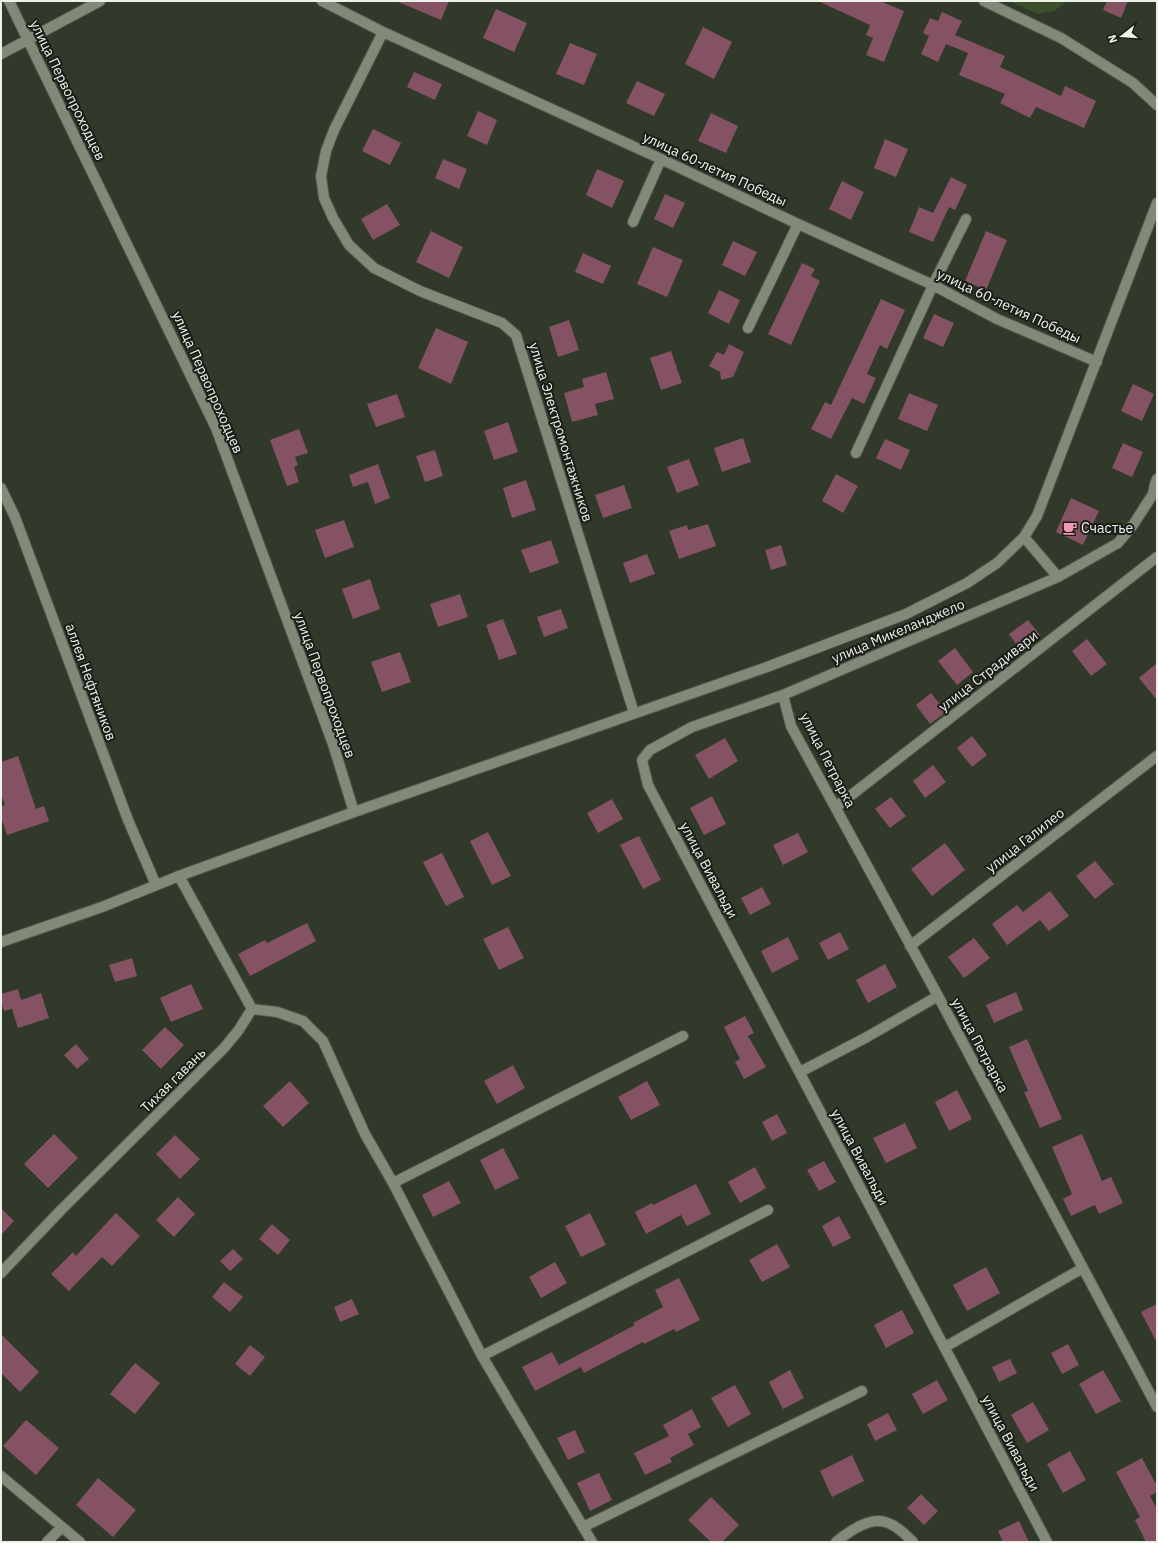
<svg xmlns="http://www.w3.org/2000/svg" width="1158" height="1543" viewBox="0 0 1158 1543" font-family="'IBM Plex Sans',sans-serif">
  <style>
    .green { fill: #3b4f29 }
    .building { fill: #845263 }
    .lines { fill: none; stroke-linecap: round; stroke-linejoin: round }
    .street-casing { stroke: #50574a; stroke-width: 12 }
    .secondary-casing { stroke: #50574a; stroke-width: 12 }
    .street { stroke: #818a79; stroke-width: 10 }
    .secondary { stroke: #818a79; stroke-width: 10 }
    .labels { text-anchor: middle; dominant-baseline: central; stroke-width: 4; stroke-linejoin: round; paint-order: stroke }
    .street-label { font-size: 14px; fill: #edf2e9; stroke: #1b1e18 }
    .poi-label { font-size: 14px; fill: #edf2e9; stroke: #1b1e18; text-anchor: start }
  </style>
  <rect width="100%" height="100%" fill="#31392a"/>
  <path class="green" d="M1008 1H1068L1054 11 1038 14Z"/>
  <path class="building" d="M396 1H449L441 20Z
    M818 1H880L904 11 884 62 866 55 873 38 866 35 870 25Z
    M1107 1H1128L1121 18 1103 10Z
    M496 9 527 23 514 52 483 38Z
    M942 12 962 21 955 35 1005 56 1000 67 1061 96 1065 86 1096 101 1084 128 1036 107 1030 118 1000 103 1005 94 959 75 968 53 946 44 938 62 921 54 929 36 923 33 930 18 938 21Z
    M703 27 732 42 714 79 685 64Z
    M570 43 597 54 584 85 556 74Z
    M414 72 442 84 435 100 407 87Z
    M637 81 665 94 654 116 626 103Z
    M478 111 497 120 487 145 467 136Z
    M711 113 738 126 726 153 698 141Z
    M373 129 401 143 390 165 362 151Z
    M885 139 908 149 896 177 874 168Z
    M443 159 467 169 459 189 435 178Z
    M597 169 624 181 612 208 586 195Z
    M951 177 967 185 955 210 949 207 933 242 909 232 919 207 933 213Z
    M842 181 864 192 851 220 829 209Z
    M665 194 685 203 673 228 654 219Z
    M387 204 400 225 373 240 361 219Z
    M431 231 463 247 449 278 416 262Z
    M986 231 1007 240 986 290 965 281Z
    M733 241 757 252 745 276 722 265Z
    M653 247 683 260 667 297 637 284Z
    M583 253 611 266 603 284 575 272Z
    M802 263 815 269 811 276 820 281 791 345 768 334Z
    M719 290 740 300 729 324 708 313Z
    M881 299 905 310 887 349 880 345 867 374 876 378 864 404 852 398 831 439 811 429 825 402 831 405Z
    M934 314 954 323 943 347 923 338Z
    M569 320 579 350 558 357 549 327Z
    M436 328 468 342 451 384 418 368Z
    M729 344 744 352 733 377 721 380 720 372 709 366 717 352 724 355Z
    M671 351 682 383 661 390 650 358Z
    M606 372 614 399 595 404 598 415 572 422 564 393 584 387 582 379Z
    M1133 384 1154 394 1142 421 1121 411Z
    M909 393 938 405 927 431 898 419Z
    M397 394 405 417 376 427 367 404Z
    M508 422 518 452 494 460 484 431Z
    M299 429 308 453 295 457 298 465 294 467 299 482 287 486 270 440Z
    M743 438 751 462 722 472 714 448Z
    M885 439 910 450 901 470 876 458Z
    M1123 443 1143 452 1132 477 1112 468Z
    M435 450 443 476 425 482 416 456Z
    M689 459 699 485 677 493 667 467Z
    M378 464 390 498 375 504 368 482 353 487 349 475Z
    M836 474 858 486 843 513 822 501Z
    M526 480 536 510 512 518 503 488Z
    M624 485 632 508 603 518 595 495Z
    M1071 498 1099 511 1083 545 1056 532Z
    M344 520 354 547 325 558 315 530Z
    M708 524 716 546 679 559 669 531 687 525 688 530Z
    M551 540 559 563 530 573 521 550Z
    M781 545 787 565 771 570 765 550Z
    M647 554 655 574 630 583 623 563Z
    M370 579 380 609 353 619 342 589Z
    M460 594 468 617 438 627 430 604Z
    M561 609 568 628 544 637 537 617Z
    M503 619 517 654 499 660 486 625Z
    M1028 620 1040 635 1020 650 1009 634Z
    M1087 639 1107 664 1091 676 1072 651Z
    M955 648 973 672 957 685 938 661Z
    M400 652 411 682 382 692 371 662Z
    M1157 663V700L1139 678Z
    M931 693 946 712 930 724 916 705Z
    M972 736 987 755 972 767 957 748Z
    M725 738 738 761 709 779 695 755Z
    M18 756 36 809 44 806 49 821 7 835 1 817V806L5 805 1 794V762Z
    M933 765 946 782 925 798 913 781Z
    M712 796 726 824 704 835 690 808Z
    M891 797 906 816 890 828 875 809Z
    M612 799 623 819 598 833 587 813Z
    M488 832 511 876 492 885 470 841Z
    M798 833 808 852 783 865 773 845Z
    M639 836 661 880 643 889 620 845Z
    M945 843 965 870 932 896 911 869Z
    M442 853 464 897 446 906 423 862Z
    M1095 861 1114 884 1095 899 1076 876Z
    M762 887 771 904 750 915 741 898Z
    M1050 891 1069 916 1049 931 1040 920 1007 945 992 924 1017 905 1023 912Z
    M307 923 316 941 250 976 238 954 265 940 267 943Z
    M508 927 524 958 499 970 483 939Z
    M840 932 849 949 828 960 819 943Z
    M788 937 799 959 772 973 761 951Z
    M974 938 990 958 964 978 948 957Z
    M132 958 137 976 115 982 109 965Z
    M885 964 897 987 868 1003 856 980Z
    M191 984 203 1009 171 1022 160 998Z
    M18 989 21 1000 41 993 49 1018 18 1028 12 1009 4 1011 1 1002V994Z
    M1016 992 1023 1010 994 1023 986 1005Z
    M745 1016 754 1033 748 1036 766 1067 744 1079 735 1062 740 1059 724 1027Z
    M165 1027 184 1045 161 1069 142 1050Z
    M1027 1039 1062 1119 1040 1128 1024 1092 1028 1091 1009 1047Z
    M76 1044 89 1059 77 1069 64 1055Z
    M513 1065 525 1088 497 1104 484 1081Z
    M290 1081 309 1103 283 1127 263 1106Z
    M647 1081 660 1105 631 1120 618 1097Z
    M957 1090 972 1119 949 1131 935 1102Z
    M777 1114 787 1133 772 1141 762 1122Z
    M905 1123 917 1148 886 1163 873 1138Z
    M54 1134 78 1158 48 1188 24 1164Z
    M1082 1134 1102 1181 1111 1177 1123 1203 1099 1214 1095 1205 1071 1216 1063 1199 1072 1194 1052 1147Z
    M175 1135 200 1159 180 1179 156 1154Z
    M503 1148 519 1178 495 1190 480 1160Z
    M824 1161 836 1182 819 1191 807 1170Z
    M755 1167 766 1188 740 1203 728 1182Z
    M449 1181 461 1203 433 1217 422 1195Z
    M696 1184 711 1214 687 1226 681 1215 646 1234 635 1212 652 1203 653 1205Z
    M178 1197 195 1214 174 1237 156 1220Z
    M1 1208 14 1221 1 1235Z
    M116 1213 140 1236 112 1266 102 1257 69 1291 51 1274 73 1252 76 1256Z
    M590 1213 606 1245 581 1257 565 1226Z
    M839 1216 851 1238 833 1247 822 1226Z
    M272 1224 290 1240 278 1255 259 1239Z
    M777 1244 790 1267 762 1282 749 1260Z
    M233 1249 243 1259 230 1271 220 1261Z
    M555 1262 567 1283 541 1298 529 1277Z
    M986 1267 1000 1293 967 1311 953 1285Z
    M679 1278 700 1320 676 1332 674 1329 644 1344 643 1342 584 1373 581 1367 535 1391 522 1367 552 1352 559 1365 635 1325 633 1323 663 1307 655 1290Z
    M224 1282 243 1297 230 1312 212 1297Z
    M352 1299 359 1314 340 1322 334 1307Z
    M1157 1304V1343L1141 1312Z
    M902 1310 914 1333 886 1348 874 1325Z
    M1 1334 39 1372 20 1392 1 1373Z
    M1068 1344 1079 1365 1062 1374 1051 1353Z
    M250 1345 265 1357 250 1376 235 1364Z
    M1010 1359 1017 1373 999 1382 992 1367Z
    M135 1363 160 1383 135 1414 110 1394Z
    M790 1370 804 1398 783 1409 769 1382Z
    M1103 1370 1121 1401 1096 1414 1079 1384Z
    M937 1380 948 1400 923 1414 912 1394Z
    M735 1385 751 1414 728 1427 711 1398Z
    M1033 1402 1049 1430 1027 1443 1011 1415Z
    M692 1409 701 1427 688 1434 694 1445 670 1458 672 1462 645 1475 634 1453 669 1436 663 1425Z
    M888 1413 897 1430 875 1441 867 1424Z
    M26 1420 59 1448 36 1475 3 1446Z
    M575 1430 585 1452 568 1460 557 1438Z
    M1070 1451 1086 1480 1063 1493 1047 1464Z
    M852 1455 864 1481 832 1497 820 1471Z
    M1142 1458 1157 1486V1492L1150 1496 1157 1509V1542H1146L1135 1520 1140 1517 1116 1472Z
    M599 1473 612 1500 590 1511 577 1483Z
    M98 1478 136 1510 113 1537 76 1505Z
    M921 1494 938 1511 924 1525 907 1508Z
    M711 1497 739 1525 722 1542H711L688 1520Z
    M1019 1521 1029 1542H1003L998 1531Z"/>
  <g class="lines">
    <defs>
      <path id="street" d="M9 1 216 428 333 744 354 812
        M322 1 383 32 661 159 798 224 933 285 997 319 1097 362
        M984 1 1061 38 1133 83 1157 105
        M383 32 334 130 326 151 321 176 324 198 333 218 349 245 374 268 420 291 502 323 516 335 634 713
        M1 54 100 1
        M633 222 661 159
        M748 328 798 224
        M856 453 933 285 966 219
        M1 488 15 517 128 820 156 885
        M1024 537 1058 577
        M783 695 791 726 938 996 1157 1407
        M836 807 1157 557
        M910 946 1157 756
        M252 1009 277 1012 303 1021 323 1041 365 1134 393 1183 482 1356 592 1542
        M800 1072 867 1037 938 996
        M393 1183 683 1036
        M1 1273 62 1209 224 1048 238 1031 252 1009 179 876
        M945 1347 1083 1268
        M482 1356 768 1210
        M1 1476 80 1542
        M583 1527 862 1391
        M47 1542 62 1527
        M836 1542C847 1533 869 1517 885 1522 896 1525 905 1534 913 1542
        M1047 1542 648 785 642 760 650 750 692 727 783 695 1058 577 1118 543 1133 525 1153 494 1155 484 1157 479"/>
      <path id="secondary" d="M1 942 102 907 179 876 354 812 767 667 906 614 967 583 997 563 1024 537 1037 516 1157 203"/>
    </defs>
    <use href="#street" class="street-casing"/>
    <use href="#secondary" class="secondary-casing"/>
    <use href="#street" class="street"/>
    <use href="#secondary" class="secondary"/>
  </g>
  <defs>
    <symbol id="cafe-bare" viewBox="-9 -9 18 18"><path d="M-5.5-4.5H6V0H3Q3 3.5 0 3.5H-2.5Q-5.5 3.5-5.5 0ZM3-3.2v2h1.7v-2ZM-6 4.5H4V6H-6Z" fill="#f09ab7" stroke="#1b1e18" stroke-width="2.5" paint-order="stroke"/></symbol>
  </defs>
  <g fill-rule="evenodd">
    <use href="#cafe-bare" x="1060" y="518" width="20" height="20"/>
  </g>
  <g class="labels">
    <g class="street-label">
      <text transform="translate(68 90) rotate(64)">улица Первопроходцев</text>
      <text transform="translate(715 169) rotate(25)">улица 60-летия Победы</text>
      <text transform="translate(1009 306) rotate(25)">улица 60-летия Победы</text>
      <text transform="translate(208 382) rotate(66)">улица Первопроходцев</text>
      <text transform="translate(561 432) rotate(73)">улица Электромонтажников</text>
      <text transform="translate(898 631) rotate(-23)">улица Микеланджело</text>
      <text transform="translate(988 671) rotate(-38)">улица Страдивари</text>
      <text transform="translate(91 682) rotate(70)">аллея Нефтяников</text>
      <text transform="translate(325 685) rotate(70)">улица Первопроходцев</text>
      <text transform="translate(828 760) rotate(63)">улица Петрарка</text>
      <text transform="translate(1025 840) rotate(-38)">улица Галилео</text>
      <text transform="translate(709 870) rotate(62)">улица Вивальди</text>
      <text transform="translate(980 1045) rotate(62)">улица Петрарка</text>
      <text transform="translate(173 1080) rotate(-45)">Тихая гавань</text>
      <text transform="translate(860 1157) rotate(62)">улица Вивальди</text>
      <text transform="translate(1011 1443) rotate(62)">улица Вивальди</text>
    </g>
    <g class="poi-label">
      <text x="1081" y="528">Счастье</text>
    </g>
  </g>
  <rect width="1158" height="1543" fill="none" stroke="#edf2e9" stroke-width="4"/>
  <g transform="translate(1122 36) rotate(253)" stroke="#1b1e18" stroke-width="3" paint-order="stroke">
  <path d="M0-3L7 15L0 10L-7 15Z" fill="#edf2e9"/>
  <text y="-6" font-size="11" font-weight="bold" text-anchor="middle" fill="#edf2e9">N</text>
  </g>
</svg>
